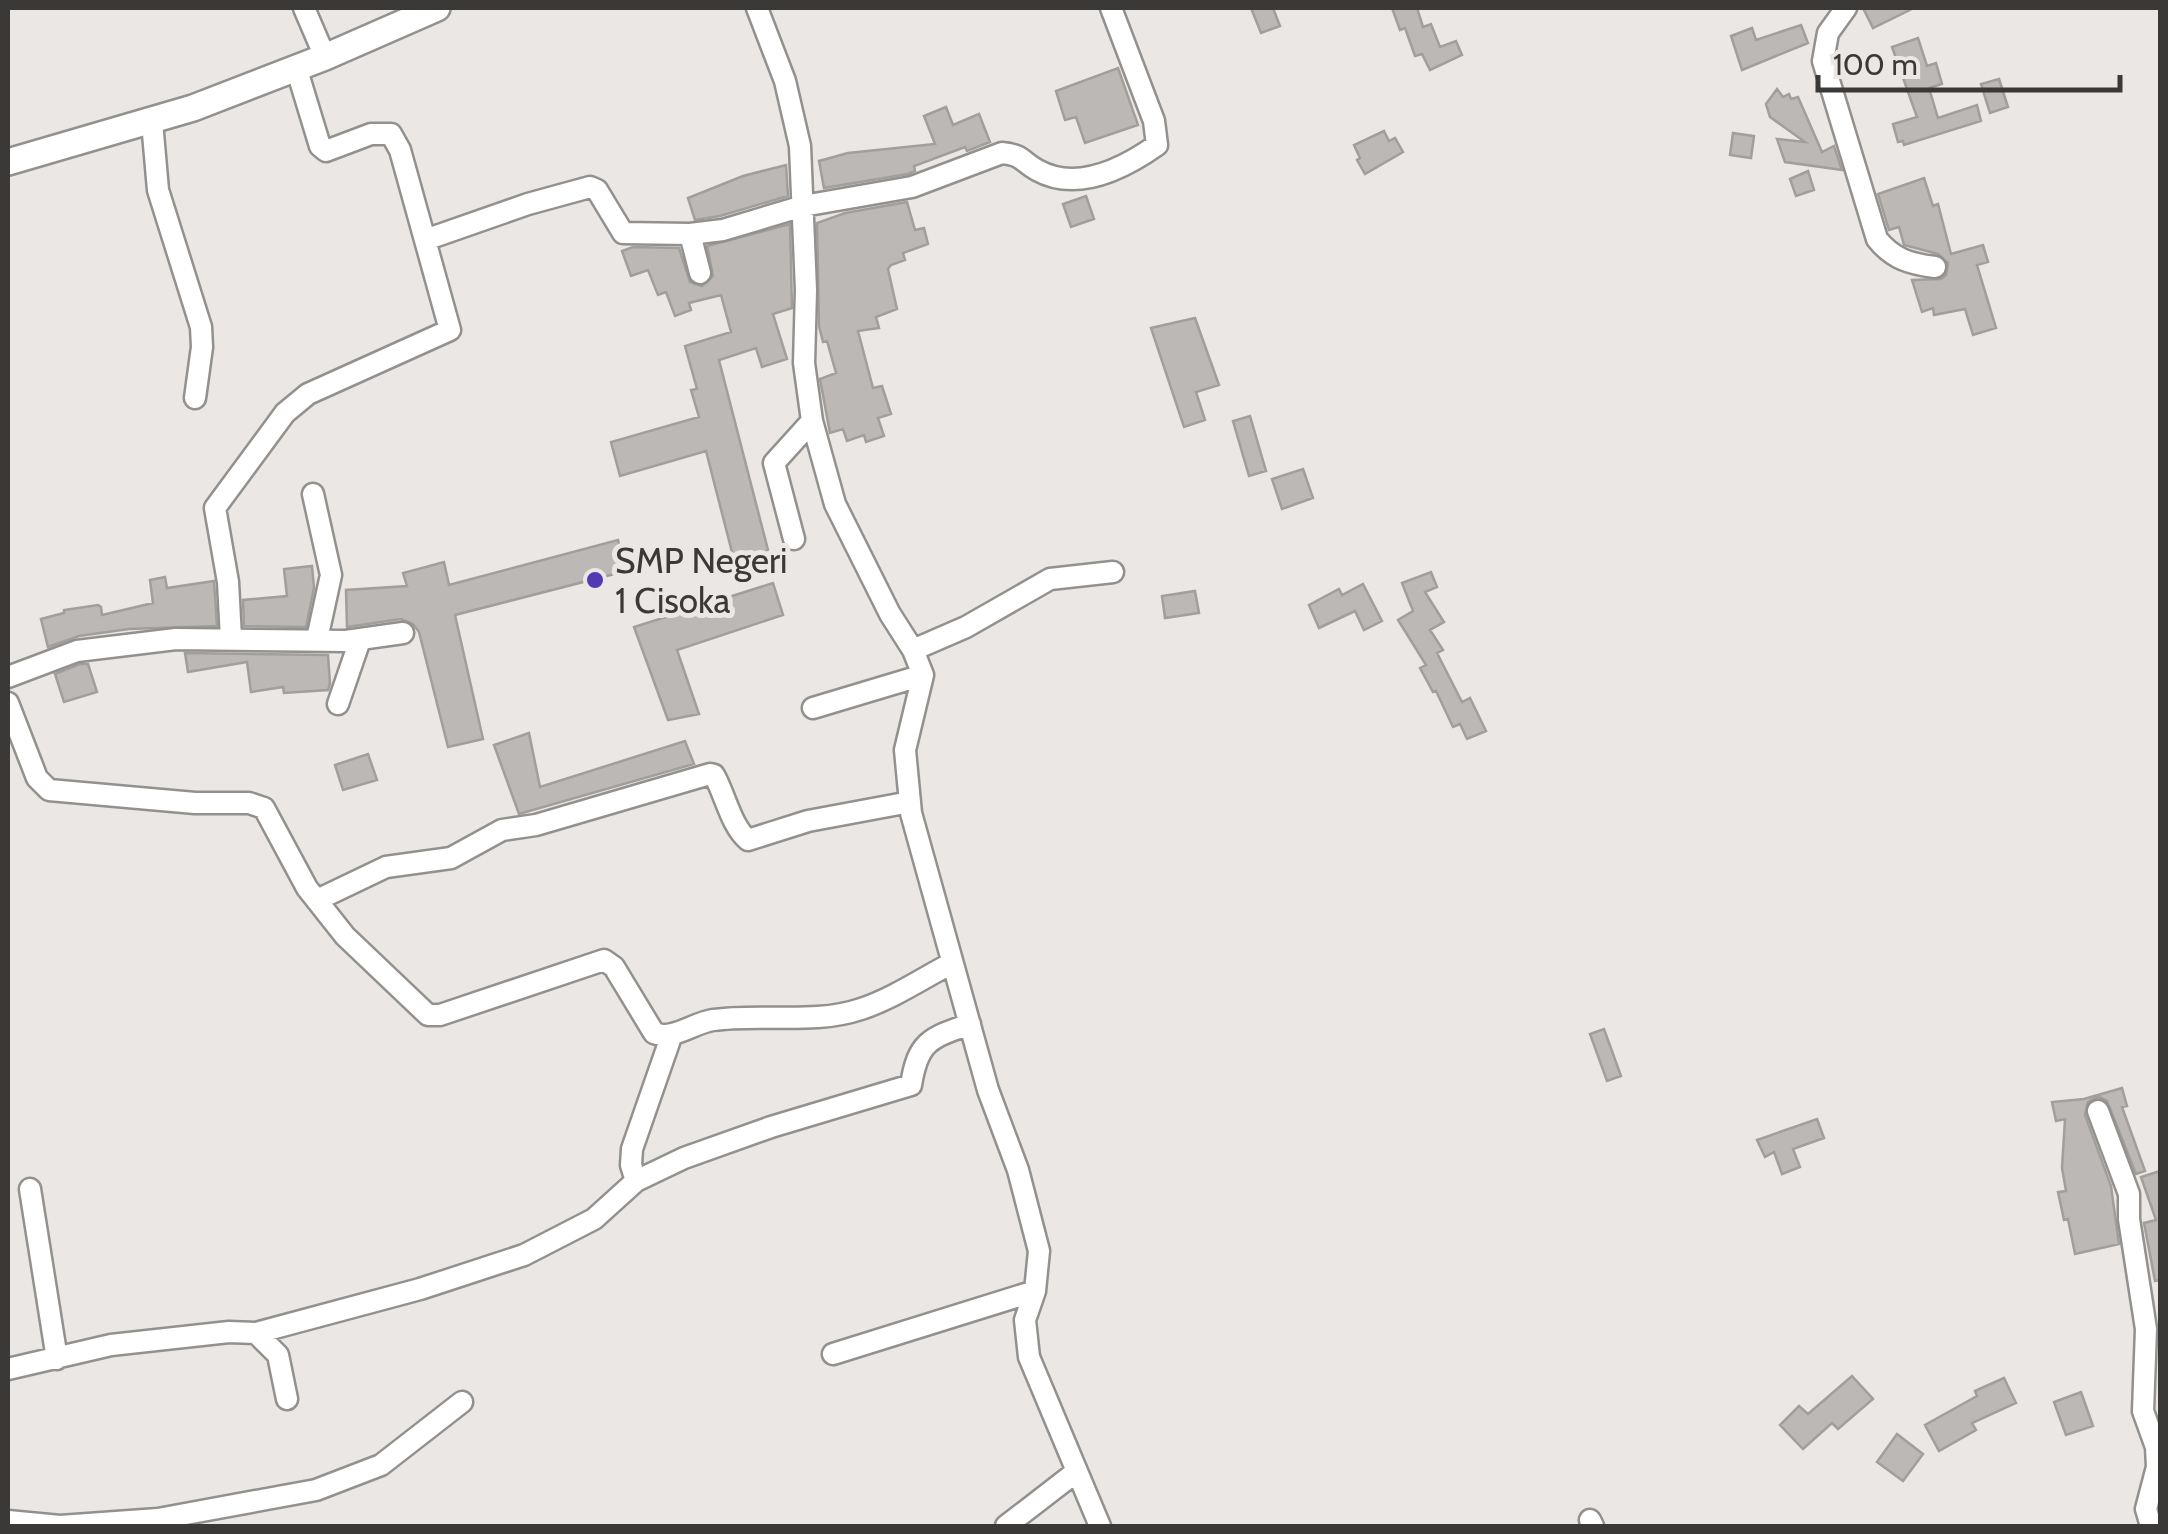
<svg xmlns="http://www.w3.org/2000/svg" width="2168" height="1534" viewBox="0 0 2168 1534" font-family="Cabin,sans-serif">
  <style>
    .building { fill: #bbb8b5; stroke: #a19e9b; stroke-width: 2.5 }
    .lines { fill: none; stroke-linecap: round; stroke-linejoin: round }
    .minor-casing { stroke: #93918d; stroke-width: 25 }
    .major-casing { stroke: #93918d; stroke-width: 30 }
    .minor { stroke: #fff; stroke-width: 20 }
    .major { stroke: #fff; stroke-width: 25 }
    .poi-dot { fill: #513bb2; stroke: #eae7e4; stroke-width: 4 }
    .labels { text-anchor: middle; dominant-baseline: central; stroke-width: 10; stroke-linejoin: round; paint-order: stroke }
    .poi-label { font-size: 35px; fill: #3a3938; stroke: #eae7e4; text-anchor: start }
  </style>
  <rect width="100%" height="100%" fill="#eae7e4"/>
  <path class="building" d="M1251 8H1273L1280 26 1261 33Z
    M1392 8H1417L1423 27 1431 24 1440 47 1456 41 1462 55 1430 70 1422 54 1415 56 1405 28 1400 30Z
    M1863 8H1914L1873 28Z
    M1801 25 1808 43 1742 70 1731 36 1752 28 1756 40Z
    M1918 38 1927 66 1936 63 1942 84 1929 88 1938 118 1977 105 1981 121 1904 145 1903 141 1898 142 1893 124 1917 117 1892 47Z
    M1118 68 1138 125 1085 143 1076 117 1065 120 1056 91Z
    M1999 79 2008 107 1990 113 1981 84Z
    M1777 89 1783 97 1789 94 1791 99 1798 97 1822 152 1834 146 1842 170 1785 162 1777 139 1805 142 1770 117 1766 104Z
    M946 107 953 125 979 114 990 142 967 151 965 147 914 166 915 171 908 174 824 188 819 161 848 153 935 144 924 116Z
    M1384 131 1389 141 1395 138 1403 152 1365 174 1357 160 1360 158 1354 145Z
    M1733 133 1754 136 1751 158 1730 155Z
    M786 165 788 196 720 216 695 220 688 198 743 176Z
    M1808 171 1814 190 1796 196 1790 179Z
    M1924 178 1933 206 1938 204 1951 254 1983 245 1988 262 1977 265 1996 328 1973 335 1965 309 1934 315 1933 308 1922 312 1912 280 1941 279 1946 275 1948 263 1938 254 1904 245 1899 227 1889 230 1878 194Z
    M1086 196 1094 219 1071 227 1063 204Z
    M907 202 915 230 924 228 928 244 903 253 905 260 891 265 888 269 897 309 876 317 879 328 858 331 873 388 882 386 891 414 878 418 884 436 866 442 864 435 847 441 843 429 830 433 820 379 836 373 827 341 823 342 819 326 817 223 845 213Z
    M790 224 792 308 773 314 787 359 762 367 756 348 719 360 768 550 734 560 706 451 620 476 611 442 699 417 691 390 697 389 685 346 731 332 721 295 689 303 691 310 675 316 666 292 658 295 648 270 631 276 622 251 633 247 679 248 690 282 702 286 713 276 707 246Z
    M1195 318 1219 385 1196 392 1205 420 1184 427 1151 328Z
    M1250 416 1266 471 1249 476 1233 421Z
    M1303 469 1313 498 1282 509 1272 479Z
    M618 540 626 571 455 615 483 739 448 747 419 632 413 624 401 619 347 627 346 590 407 586 403 573 444 562 449 585Z
    M312 566 314 588 306 627 244 626 243 600 287 596 284 569Z
    M1431 572 1437 587 1425 592 1444 622 1430 630 1443 650 1437 653 1462 702 1470 698 1486 731 1467 739 1460 724 1453 727 1436 691 1433 692 1420 668 1426 665 1398 620 1413 611 1402 583Z
    M165 577 167 588 214 581 217 626 129 629 79 636 48 647 41 619 64 613V610L98 605 101 607 102 615 153 603 150 580Z
    M773 583 783 615 677 650 699 714 668 720 634 627Z
    M1363 584 1382 621 1364 630 1355 611 1319 628 1309 605 1339 589 1342 595Z
    M1195 591 1199 613 1165 618 1162 596Z
    M185 653 328 655 330 684 328 690 284 693 283 687 251 692 247 662 188 672Z
    M80 664H88L97 692 64 702 55 674Z
    M529 733 540 787 685 741 694 764 519 814 494 745Z
    M368 754 377 780 343 790 335 765Z
    M1604 1029 1621 1076 1607 1081 1590 1034Z
    M2122 1088 2127 1106 2122 1107 2145 1171 2136 1174 2107 1101 2099 1097 2088 1102 2085 1115 2111 1186 2119 1244 2075 1254 2068 1219 2064 1220 2058 1192 2066 1191 2062 1168 2065 1119 2056 1121 2052 1102 2084 1099Z
    M1817 1119 1824 1138 1793 1149 1800 1167 1782 1174 1774 1152 1765 1157 1757 1140Z
    M2160 1171V1280L2155 1281 2144 1223 2156 1220 2141 1177Z
    M1852 1376 1873 1399 1838 1429 1832 1423 1803 1449 1780 1425 1799 1406 1808 1414Z
    M2004 1378 2016 1403 1972 1423 1976 1430 1939 1451 1925 1425 1977 1396 1975 1391Z
    M2081 1392 2093 1426 2066 1435 2054 1402Z
    M1897 1434 1923 1454 1903 1481 1877 1462Z"/>
  <g class="lines">
    <defs>
      <path id="minor" d="M304 8 325 57
        M757 8 785 81 800 146 806 290 804 363 812 421 835 504 890 614 913 650 923 675 905 750 911 813 988 1090 1018 1170 1039 1251 1035 1291 1025 1320 1029 1357 1100 1526
        M1846 8 1828 33 1823 61 1877 239C1893 259 1910 264 1935 267
        M152 122 158 190 201 327 202 347 195 398
        M425 240 528 204 590 187 597 190 623 233 690 234
        M700 273 690 234 723 230 803 206 912 187 1002 153C1023 155 1021 161 1037 170 1076 192 1123 169 1157 145L1154 121 1111 8
        M313 494 331 575 317 639
        M794 539 774 463 812 421
        M231 638 228 582 215 508 285 413 308 394 450 330 400 150 391 134H371L326 151 320 146 296 67
        M913 650 966 627 1050 579 1113 572
        M8 677 77 651 176 639 346 641 403 633
        M8 703 37 778 49 790 195 803H249L264 808 307 888 345 936 428 1015H440L604 960 614 967 654 1033C672 1041 693 1023 713 1020 761 1013 814 1025 861 1009 892 999 923 978 952 963
        M338 704 360 640
        M813 708 923 675
        M317 900 386 867 451 858 502 830 536 825 710 774 714 775C725 794 731 826 748 840L808 821 910 802
        M2098 1111 2129 1194V1219L2146 1329 2143 1411 2156 1447 2157 1467 2146 1509 2151 1526
        M636 1181 631 1165 632 1149 672 1034
        M30 1189 57 1359
        M256 1333 278 1355 287 1399
        M833 1354 1035 1291
        M8 1369 111 1345 229 1332 256 1333 420 1289 524 1255 594 1219 636 1181 684 1158 771 1127 911 1085C918 1041 930 1038 970 1024
        M1590 1520 1593 1526
        M8 1521 60 1526 158 1519 316 1490 381 1465 462 1402
        M1006 1526 1076 1472"/>
      <path id="major" d="M8 162 193 108 325 57 437 8"/>
    </defs>
    <use href="#minor" class="minor-casing"/>
    <use href="#major" class="major-casing"/>
    <use href="#minor" class="minor"/>
    <use href="#major" class="major"/>
  </g>
  <circle class="poi-dot" cx="595" cy="580" r="10"/>
  <g class="labels">
    <g class="poi-label">
      <text x="615" y="560">SMP Negeri<tspan x="615" dy="40">1 Cisoka</tspan></text>
    </g>
  </g>
  <rect width="2168" height="1534" fill="none" stroke="#3a3938" stroke-width="20"/>
  <path d="M1818 75v15h302v-15" fill="none" stroke="#3a3938" stroke-width="5"/>
  <text x="1833" y="75" font-size="30" fill="#3a3938" stroke="#eae7e4" stroke-width="8" paint-order="stroke">100 m</text>
</svg>
